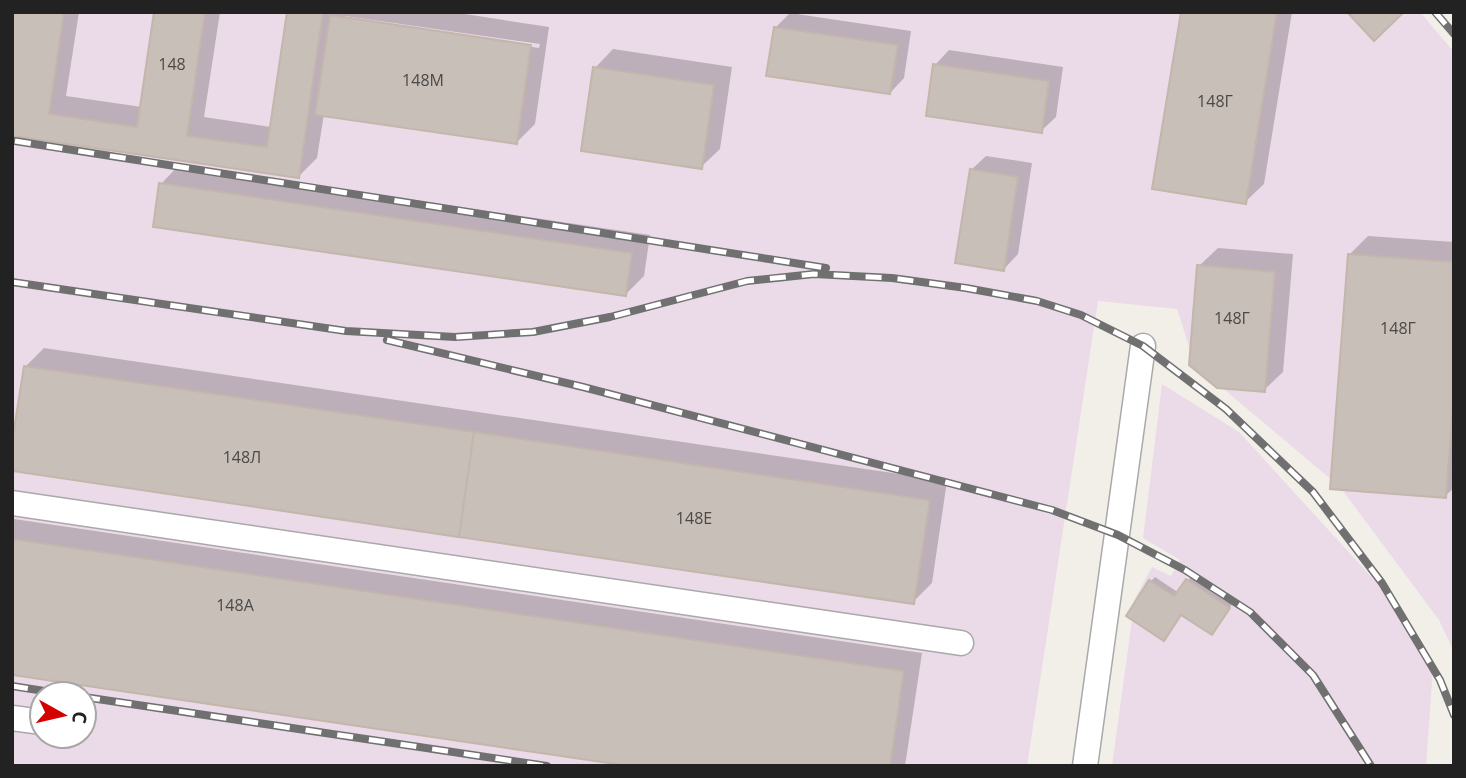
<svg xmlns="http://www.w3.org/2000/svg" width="1466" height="778" viewBox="0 0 1466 778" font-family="'Open Sans',sans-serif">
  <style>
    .industrial { fill: #ebdbe8; fill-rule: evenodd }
    .shadow { fill: #0003; fill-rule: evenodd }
    .building { fill: #c7bfb8; stroke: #c4b6ab; stroke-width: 2 }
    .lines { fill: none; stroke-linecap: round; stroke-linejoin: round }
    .minor-casing { stroke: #a9a9a9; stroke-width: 27 }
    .minor { stroke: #fff; stroke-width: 24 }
    .rail-casing { stroke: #707070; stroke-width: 8 }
    .rail { stroke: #fff; stroke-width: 5; stroke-dasharray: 16; stroke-linecap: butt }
    .labels { text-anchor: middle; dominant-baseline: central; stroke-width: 7; stroke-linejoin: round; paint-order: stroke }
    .number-label { font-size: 16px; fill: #4b4948 }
  </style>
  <rect width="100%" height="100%" fill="#f2efe9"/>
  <path class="industrial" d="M12 12H1420L1454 52V652L1439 620 1340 487 1195 365 1177 309 1098 301 1027 766H12ZM42 694H84V736H42Z
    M1162 384 1239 432 1377 583 1433 668 1426 766H1112L1135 598 1152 567 1171 576 1180 560 1143 538Z"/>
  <path class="shadow" d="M14 12H79L66 96 142 107 156 12H220L204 117 271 127 289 12H452L549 27 535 124 516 143 324 114 317 158 298 177 12 134ZM345 16 540 44 539 48 345 19Z
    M1183 12H1292L1264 184 1245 202Z
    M790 13 911 31 904 78 890 93 775 28Z
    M613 49 732 67 720 149 701 167 595 68Z
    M949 50 1063 67 1056 117 1041 131 935 65Z
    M986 156 1032 163 1018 254 1004 269 971 170Z
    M179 165 650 235 644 276 625 295 161 184Z
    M1368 236 1454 242V488L1445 496 1349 255Z
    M1218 248 1293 254 1283 372 1264 390 1199 266Z
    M44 348 947 481 932 583 913 602 25 367Z
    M14 519 922 653 905 766H641L12 673V521Z
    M1192 575 1233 603 1212 633 1151 581 1155 577 1179 593Z"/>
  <path class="building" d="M12 12H64L49 114 137 127 154 12H205L187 136 267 147 287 12H323L299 178 12 136Z
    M1181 12H1277L1246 204 1152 189Z
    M1347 12H1404L1374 41Z
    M330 15 531 45 517 144 315 115Z
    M774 27 898 45 890 94 766 76Z
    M933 64 1049 81 1042 133 926 116Z
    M593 67 714 85 702 169 581 151Z
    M970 169 1018 177 1004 271 955 263Z
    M159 183 632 253 626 296 153 227Z
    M1348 254 1454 262V394L1446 498 1330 489Z
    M1197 265 1275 272 1265 392 1217 388 1189 365Z
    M24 366 474 432 459 537 12 471V442Z
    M474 432 930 500 914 604 459 537Z
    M12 539 904 671 890 766H629L12 675Z
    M1186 579 1230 608 1212 635 1181 615 1164 641 1126 616 1149 580 1174 596Z"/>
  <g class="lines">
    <defs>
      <path id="minor" d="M12 503 961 643
        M12 718 42 722
        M1085 766 1143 346"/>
    </defs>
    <use href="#minor" class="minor-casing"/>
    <use href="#minor" class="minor"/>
    <defs>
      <path id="rail" d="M1435 12 1454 34
        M15 141 826 268
        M12 282 346 331 455 337 533 332 610 317 747 281 814 274 892 278 966 288 1037 301 1081 315 1143 346 1226 409 1313 492 1382 583 1440 680 1454 715
        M387 340 583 387 1052 510 1118 535 1185 570 1250 612 1313 675 1371 766
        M12 686 64 694
        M84 697 547 766"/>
    </defs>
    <use href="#rail" class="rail-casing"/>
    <use href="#rail" class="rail"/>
  </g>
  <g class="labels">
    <g class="number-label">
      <text x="172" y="64">148</text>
      <text x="423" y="80">148М</text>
      <text x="1215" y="101">148Г</text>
      <text x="1232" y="318">148Г</text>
      <text x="1398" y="328">148Г</text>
      <text x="242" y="457">148Л</text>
      <text x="694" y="518">148Е</text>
      <text x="235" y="605">148А</text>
    </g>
  </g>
  <rect width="1466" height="778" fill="none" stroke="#222222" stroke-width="28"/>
  <g transform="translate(63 715) rotate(98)"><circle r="33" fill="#ffffff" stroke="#a7a7a7" stroke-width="2"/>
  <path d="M0-5L12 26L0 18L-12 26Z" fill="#d40000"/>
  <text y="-10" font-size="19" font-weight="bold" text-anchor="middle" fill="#222222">С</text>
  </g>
</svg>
